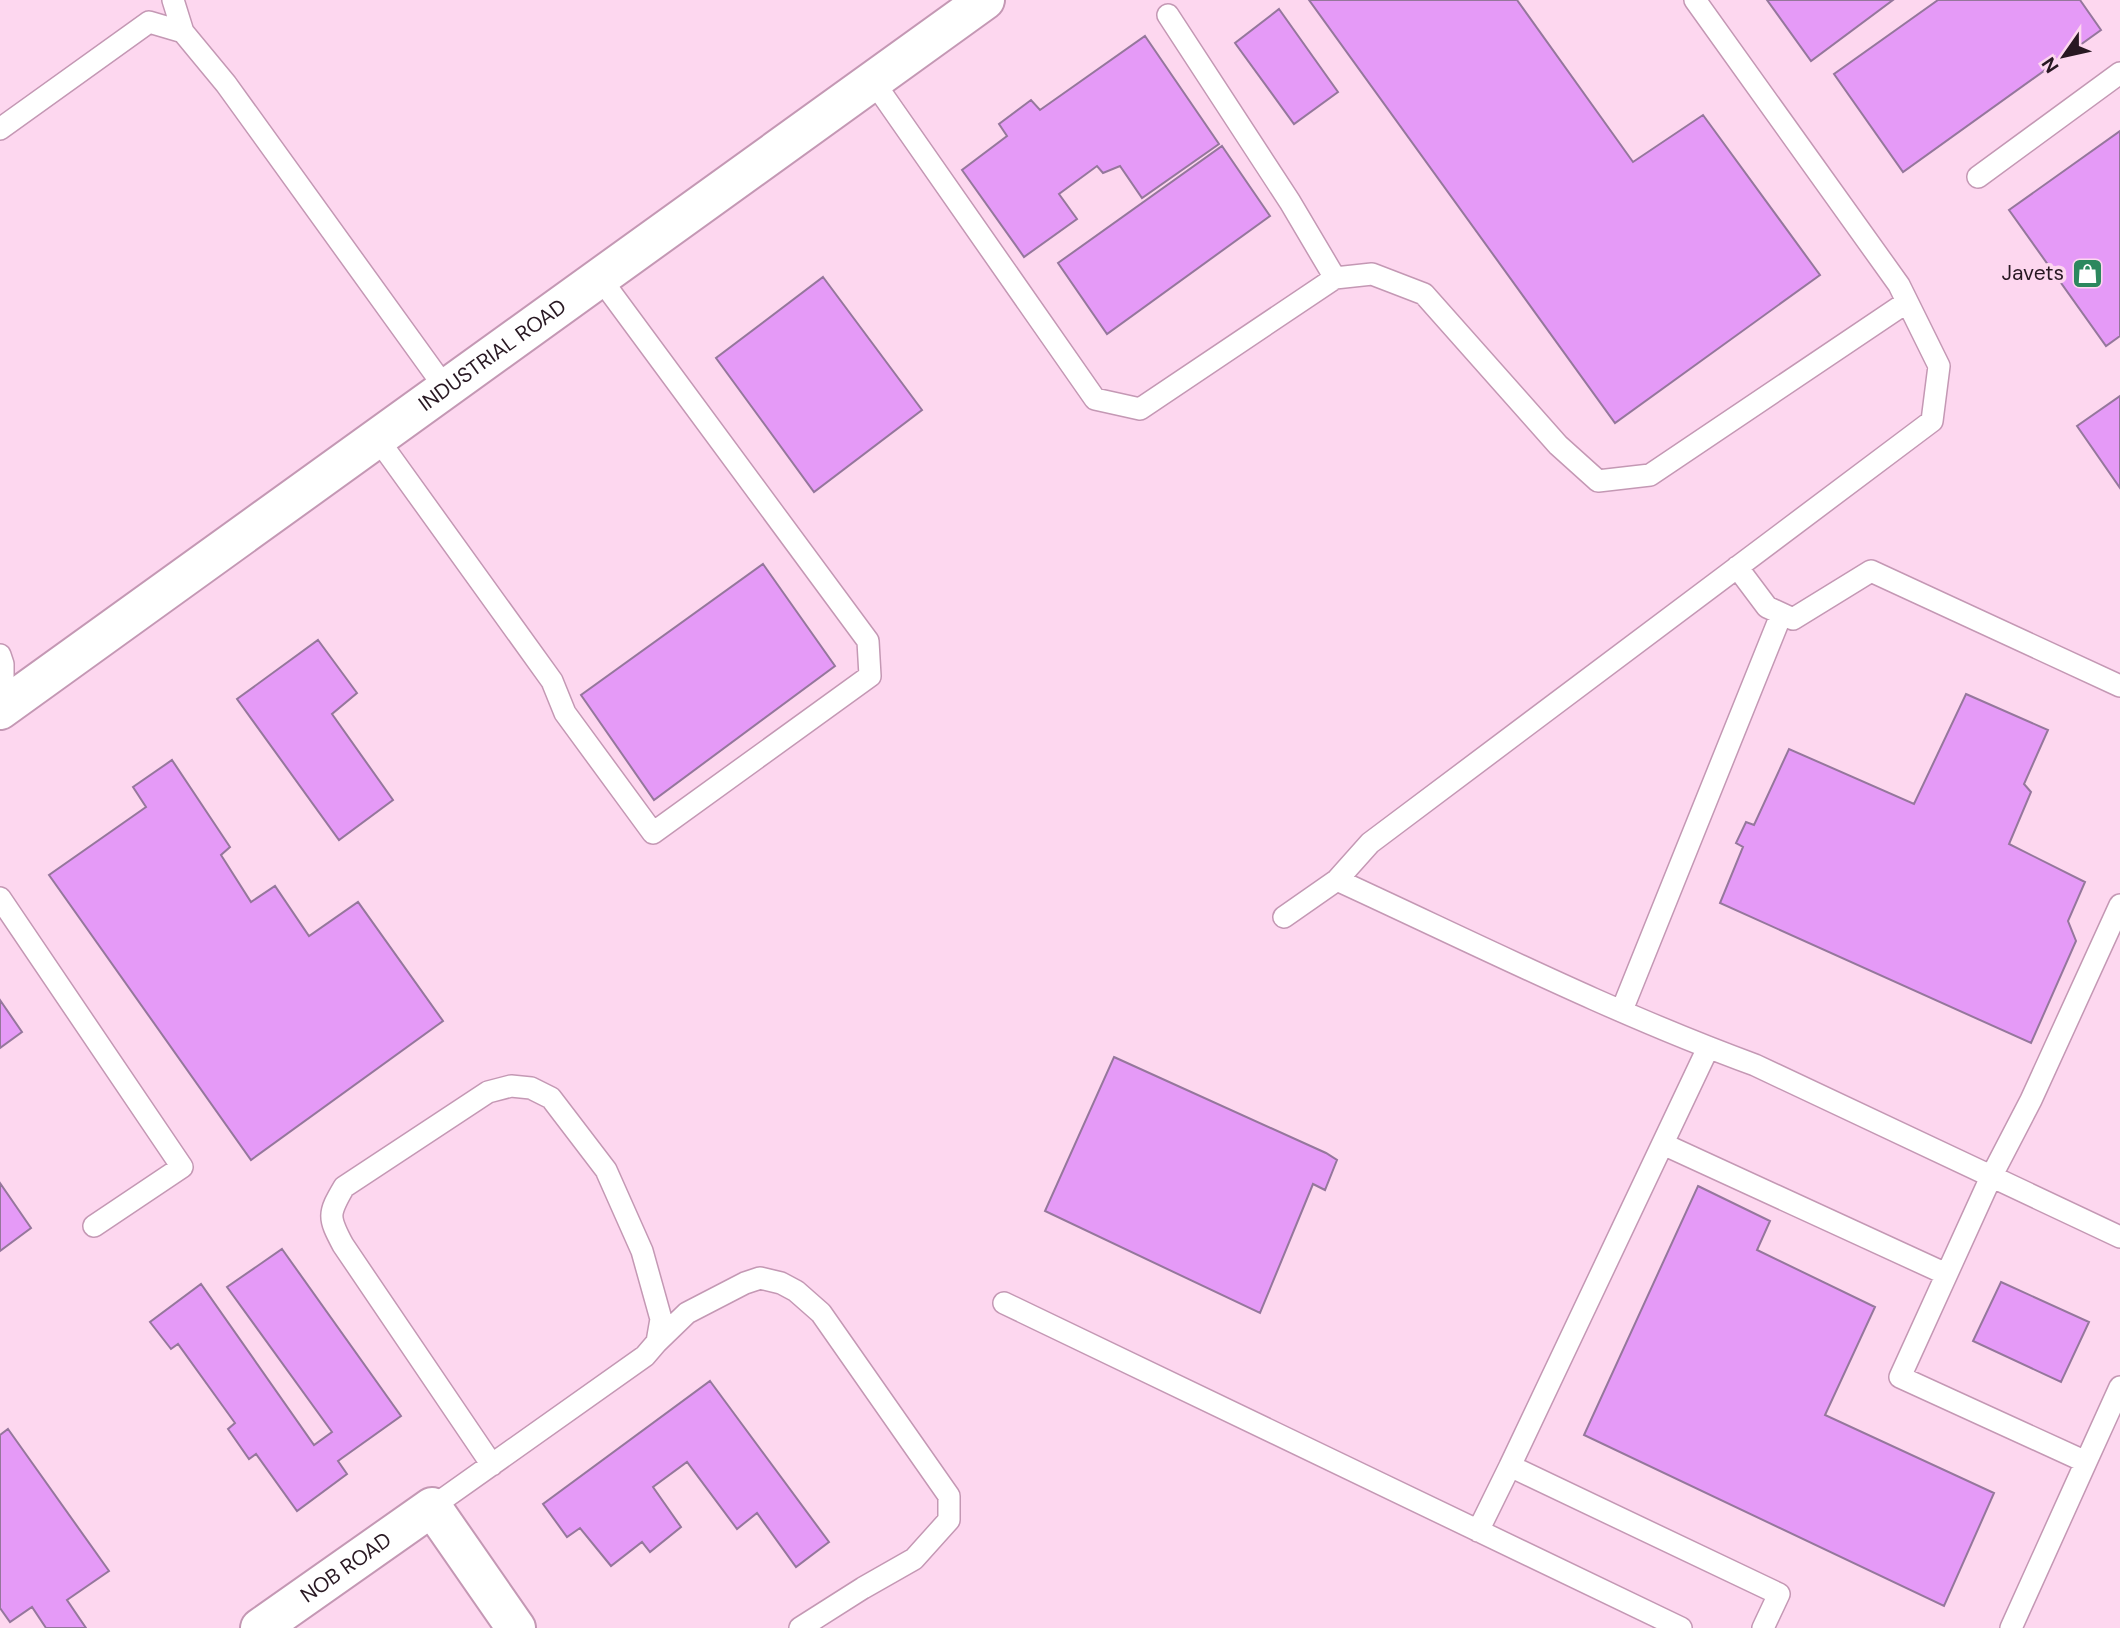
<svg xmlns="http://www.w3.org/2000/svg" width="2120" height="1628" viewBox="0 0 2120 1628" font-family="'DM Sans',sans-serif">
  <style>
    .building { fill: #e59af7; stroke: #95779c; stroke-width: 2 }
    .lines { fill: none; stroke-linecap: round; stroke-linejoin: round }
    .lane-casing { stroke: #c498b4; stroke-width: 24 }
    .street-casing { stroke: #c498b4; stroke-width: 42 }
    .secondary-casing { stroke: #c498b4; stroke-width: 42 }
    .lane { stroke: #fff; stroke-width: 21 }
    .street { stroke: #fff; stroke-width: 38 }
    .secondary { stroke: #fff; stroke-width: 38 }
    .labels { text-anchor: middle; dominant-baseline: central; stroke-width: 7; stroke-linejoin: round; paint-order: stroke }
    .poi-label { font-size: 21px; fill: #281822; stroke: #fdd7ef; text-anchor: end }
    .street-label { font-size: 21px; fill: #281822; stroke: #fdd7ef }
  </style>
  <rect width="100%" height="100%" fill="#fdd7ef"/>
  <path class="building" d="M1309 0H1517L1633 162 1703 115 1820 275 1615 423Z
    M1767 0H1893L1811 61Z
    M1938 0H2080L2101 30 1903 172 1834 74Z
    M1279 9 1338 92 1294 124 1235 43Z
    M1145 36 1219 144 1142 198 1120 166 1103 173 1097 166 1059 194 1077 219 1024 257 962 170 1007 136 999 124 1031 100 1040 110Z
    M2120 131V336L2106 346 2009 210Z
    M1222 146 1270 216 1107 334 1058 263Z
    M823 277 922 410 814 492 716 358Z
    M2120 396V488L2077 426Z
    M763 564 835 666 654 800 581 695Z
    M318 640 357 693 332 714 393 800 339 840 237 699Z
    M1966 694 2048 730 2024 784 2031 792 2009 844 2085 882 2068 921 2076 941 2031 1043 1720 903 1743 847 1736 843 1746 822 1754 825 1789 749 1914 804Z
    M172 760 230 847 221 855 251 902 275 886 309 936 358 902 443 1021 251 1160 49 875 146 807 133 787Z
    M0 1000 22 1032 0 1048Z
    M1114 1057 1326 1153 1337 1160 1325 1190 1313 1184 1260 1313 1045 1211Z
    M0 1183 31 1228 0 1251Z
    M1698 1186 1770 1221 1757 1250 1875 1307 1825 1415 1994 1493 1944 1606 1584 1435Z
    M282 1249 401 1416 338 1461 347 1474 297 1511 256 1454 249 1459 228 1429 235 1423 178 1344 171 1349 150 1322 201 1284 314 1445 332 1432 227 1287Z
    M2001 1282 2089 1322 2061 1382 1973 1341Z
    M710 1381 829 1542 796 1567 757 1513 737 1529 687 1462 653 1487 681 1527 650 1552 642 1542 611 1566 580 1528 567 1537 543 1504Z
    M8 1429 109 1571 67 1600 86 1628H46L32 1607 10 1622 0 1608V1435Z"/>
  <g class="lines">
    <defs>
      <path id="lane" d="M173 0 183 32 226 84 446 389
        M873 81 1095 399 1140 409 1335 278 1290 202 1168 15
        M0 129 149 22 183 32
        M1978 177 2120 73
        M1335 278 1372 274 1424 294 1558 445 1598 481 1650 475 1907 302
        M377 438 552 681 565 713 653 833 870 676 868 641 600 278
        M1737 567 1767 607 1793 619 1871 571 2120 686
        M0 655 3 664V708
        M1337 880C1474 943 1613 1013 1755 1065L2120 1237
        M0 898 182 1167 94 1226
        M2120 905 2031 1100 1991 1177 1900 1377 2086 1462 2120 1387
        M1284 917 1337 880 1370 843 1932 421 1939 366 1899 285 1695 0
        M1622 1010 1781 615
        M1663 1144 1946 1274
        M1004 1303 1681 1628
        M657 1342 687 1313 745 1283 760 1278 781 1283 796 1291 821 1313 949 1496V1520L914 1559 863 1588 800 1628
        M1510 1466 1708 1048
        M432 1507 645 1356 657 1342 661 1319 642 1251 606 1170 551 1098 531 1088 511 1086 488 1092 344 1187C328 1214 328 1217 343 1245L492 1465
        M1478 1531 1510 1466 1779 1594 1763 1628
        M2011 1628 2086 1462"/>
      <g id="street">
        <path id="s1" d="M260 1628 432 1507 516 1628"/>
      </g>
      <g id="secondary">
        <path id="s2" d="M0 710 985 0"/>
      </g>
    </defs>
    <use href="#lane" class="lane-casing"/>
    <use href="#street" class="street-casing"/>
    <use href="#secondary" class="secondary-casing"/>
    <use href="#lane" class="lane"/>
    <use href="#street" class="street"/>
    <use href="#secondary" class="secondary"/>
  </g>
  <defs>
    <symbol id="shop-square" viewBox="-11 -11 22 22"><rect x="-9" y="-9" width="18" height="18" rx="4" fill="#2c885e" stroke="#fdd7ef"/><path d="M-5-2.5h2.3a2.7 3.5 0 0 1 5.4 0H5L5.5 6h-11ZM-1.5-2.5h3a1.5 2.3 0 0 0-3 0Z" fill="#fff"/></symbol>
  </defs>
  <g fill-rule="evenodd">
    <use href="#shop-square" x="2070" y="256" width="35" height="35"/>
  </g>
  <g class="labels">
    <g class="poi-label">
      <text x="2064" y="273">Javets</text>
    </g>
    <g class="street-label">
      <text stroke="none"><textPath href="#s2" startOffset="607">INDUSTRIAL ROAD</textPath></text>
      <text stroke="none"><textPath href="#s1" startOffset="105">NOB ROAD</textPath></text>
    </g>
  </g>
  <g transform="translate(2064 56) rotate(236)" stroke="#fdd7ef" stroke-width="5" paint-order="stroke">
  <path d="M0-5L12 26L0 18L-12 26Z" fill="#281822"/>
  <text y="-10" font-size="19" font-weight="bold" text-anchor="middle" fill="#281822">N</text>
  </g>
</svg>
